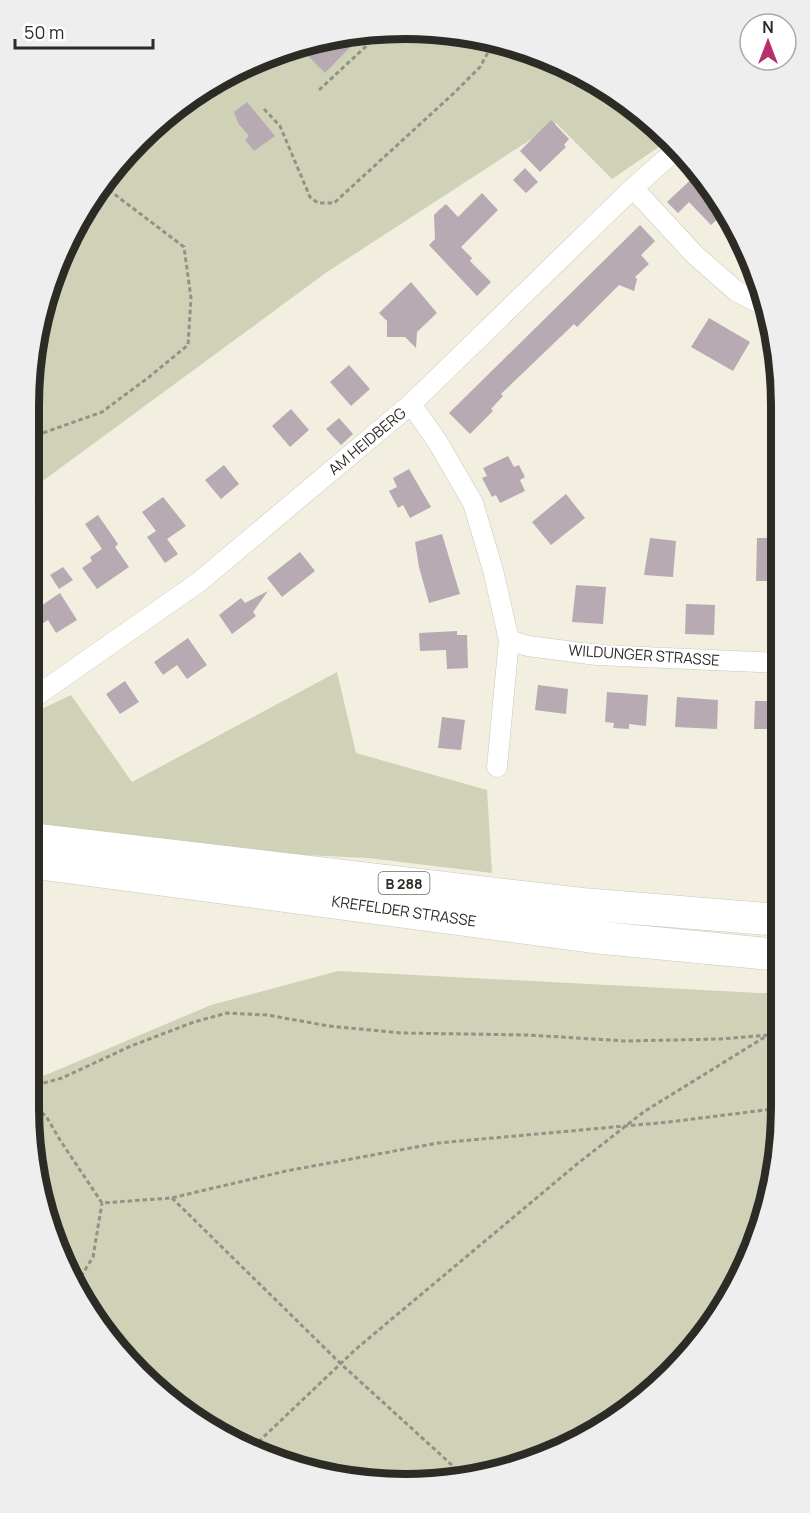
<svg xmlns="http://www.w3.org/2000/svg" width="810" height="1513" viewBox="0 0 810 1513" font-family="Manrope,sans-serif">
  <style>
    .green { fill: #cfd2b6 }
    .building { fill: #b7aab2 }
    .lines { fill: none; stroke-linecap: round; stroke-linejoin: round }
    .minor-casing { stroke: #cac7b9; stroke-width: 21 }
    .trunk-casing { stroke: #cac7b9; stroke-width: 33 }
    .path { stroke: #949187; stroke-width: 3; stroke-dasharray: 4.5 3; stroke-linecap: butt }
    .minor { stroke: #fff; stroke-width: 20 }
    .trunk { stroke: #fff; stroke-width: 32 }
    .labels { text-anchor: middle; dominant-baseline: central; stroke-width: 4.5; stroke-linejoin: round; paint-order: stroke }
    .shield { fill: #fff; stroke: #6c6b67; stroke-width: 1.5 }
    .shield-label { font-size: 14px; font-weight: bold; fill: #2d2b26 }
    .street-label { font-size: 15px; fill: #2d2b26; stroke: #fff }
    .rim { fill: none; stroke: #2d2b26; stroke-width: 8 }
  </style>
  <rect width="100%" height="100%" fill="#f2efe1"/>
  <path class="green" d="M454 32 593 79 653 122 669 140 612 179 556 123 327 272 29 491V381L41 307 79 217 176 107 307 41Z
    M337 672 356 753 487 790 492 873 368 858 283 854 29 825V715L71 695 132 782Z
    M338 971 780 994 781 1132 769 1206 731 1296 653 1391 549 1456 430 1484 308 1472 196 1421 107 1337 49 1229 29 1108V1080L48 1074 211 1005Z"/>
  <path class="building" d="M359 38 325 73 307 55 323 40Z
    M247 102 275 136 254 151 245 140 249 136 238 123 234 112Z
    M551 120 569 139 564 145 566 147 540 172 520 151Z
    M525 168 538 182 526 193 513 180Z
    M698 173 718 196 726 211 711 225 689 202 678 213 667 202Z
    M482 193 498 210 461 247 472 258 470 261 491 282 477 296 429 245 435 239 434 215 439 210 446 204 458 217Z
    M640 225 655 241 641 255 649 264 635 277 637 279 634 291 619 285 577 327 574 324 501 394 503 396 491 409 493 411 470 434 449 413Z
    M411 282 437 313 417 332 416 348 405 337H387V321L379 313Z
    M709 318 750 342 733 371 691 347Z
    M349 365 370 389 351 406 330 382Z
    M291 409 309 430 290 447 272 426Z
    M339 418 353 434 341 445 326 429Z
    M508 456 514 467 519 465 525 477 520 480 525 491 500 503 496 495 492 497 482 478 487 476 483 468Z
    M224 465 239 484 221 499 205 480Z
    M409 469 431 507 410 518 403 505 398 508 389 491 397 487 393 478Z
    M566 494 585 518 551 545 532 522Z
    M163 497 186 526 167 539 178 554 165 563 147 537 156 531 142 512Z
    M98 515 118 544 115 547 129 567 97 589 82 568 92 561 90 557 102 549 85 524Z
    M442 534 460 594 429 603 419 567 415 542Z
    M650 538 676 541 673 577 644 575Z
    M757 538H779V581H756Z
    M300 552 315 571 282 597 267 578Z
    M63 567 73 580 59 589 50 575Z
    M576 585 606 587 603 624 572 622Z
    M268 591 253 612 256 616 232 634 219 615 241 598 245 603Z
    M60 593 77 620 56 633 48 620 37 627 29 614Z
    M686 604 715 605 714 635 685 634Z
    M457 631V635H467L468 668 447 669 446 650 420 651 419 633Z
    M188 638 207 665 187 679 177 665 163 675 154 662Z
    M125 681 139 702 120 714 106 694Z
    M538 685 568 689 566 714 535 710Z
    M607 692 648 695 646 726 629 724V729L613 728 614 723 605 722Z
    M677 697 718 700 717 729 675 727Z
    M755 701H779V729H754Z
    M442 717 465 720 461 750 438 748Z"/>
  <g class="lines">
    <defs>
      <path id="minor" d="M633 188 695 255 736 291 767 307
        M411 404 437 441 473 503 493 570 509 640 497 767
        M509 640 528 646 597 655 779 663
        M29 701 199 582 411 404 633 188 677 149"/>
      <path id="trunk" d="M29 839 582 904 780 920
        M29 862 593 937 780 955"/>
    </defs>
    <use href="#minor" class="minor-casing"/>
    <use href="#trunk" class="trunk-casing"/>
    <path class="path" d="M319 90 376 37
      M264 109 280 126 310 197 318 203H334L454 93 480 67 492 45
      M29 438 102 412 149 377 188 345 191 298 184 247 105 187
      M29 1087 62 1078 131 1046 194 1022 227 1013 267 1015 329 1026 401 1033 528 1035 625 1041 721 1039 768 1035
      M29 1104 46 1116 60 1140 102 1203 171 1198 286 1171 438 1143 669 1122 781 1108
      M172 1198 341 1364 464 1476
      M77 1283 93 1257 102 1203
      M253 1447 356 1349 577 1164 645 1111 768 1035 780 1030"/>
    <use href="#minor" class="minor"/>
    <use href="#trunk" class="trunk"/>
  </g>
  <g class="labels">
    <rect class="shield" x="378.5" y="872" width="51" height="22" rx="4.5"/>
    <g class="shield-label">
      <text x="404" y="883">B 288</text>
    </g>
    <g class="street-label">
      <text transform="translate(367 441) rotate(-40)">AM HEIDBERG</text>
      <text transform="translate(644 655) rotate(4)">WILDUNGER STRASSE</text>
      <text transform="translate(404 911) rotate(8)">KREFELDER STRASSE</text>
    </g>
  </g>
  <path d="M0 0H810V1513H0ZM405 39H405A366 366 0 0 1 771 405V1108A366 366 0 0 1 405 1474H405A366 366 0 0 1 39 1108V405A366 366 0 0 1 405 39Z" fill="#eee" fill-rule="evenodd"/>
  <path class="rim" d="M405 39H405A366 366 0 0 1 771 405V1108A366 366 0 0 1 405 1474H405A366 366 0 0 1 39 1108V405A366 366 0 0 1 405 39Z"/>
  <g transform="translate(768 42)"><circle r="28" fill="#ffffff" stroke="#abaaa8" stroke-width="1.5"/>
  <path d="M0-4.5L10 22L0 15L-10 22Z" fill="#b62e6d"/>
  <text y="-9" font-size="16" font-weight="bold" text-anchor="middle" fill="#2d2b26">N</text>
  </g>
  <path d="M15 39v9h138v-9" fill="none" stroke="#2d2b26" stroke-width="3"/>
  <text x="24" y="39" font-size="18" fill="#2d2b26" stroke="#ffffff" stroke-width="4.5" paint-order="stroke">50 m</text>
</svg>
